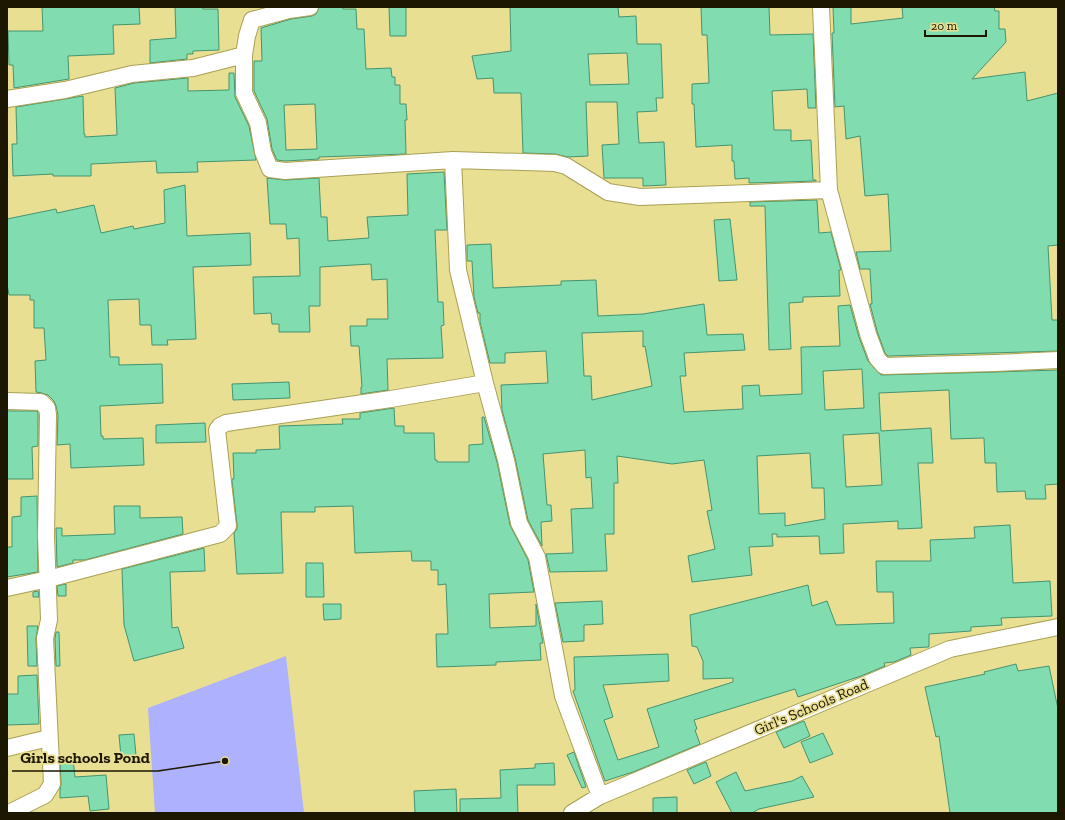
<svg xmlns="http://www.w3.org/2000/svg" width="1065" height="820" viewBox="0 0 1065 820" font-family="'Zilla Slab',serif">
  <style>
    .water { fill: #aeb1fd }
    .building { fill: #81dcb0; stroke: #449470; fill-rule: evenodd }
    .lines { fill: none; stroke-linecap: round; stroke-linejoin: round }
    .street-casing { stroke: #a9a055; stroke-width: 18 }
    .street { stroke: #fff; stroke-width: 16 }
    .labels { text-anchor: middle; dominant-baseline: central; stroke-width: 3.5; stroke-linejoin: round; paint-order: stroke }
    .street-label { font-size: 15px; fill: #1c1700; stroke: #e9df93 }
    .leader { fill: none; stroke: #1c1700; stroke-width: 1.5 }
    .callout-dot { fill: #1c1700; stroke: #e9df93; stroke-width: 1.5 }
    .callout-label { font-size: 16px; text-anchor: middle; font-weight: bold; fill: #1c1700; stroke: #e9df93; stroke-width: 3.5; stroke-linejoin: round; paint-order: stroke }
  </style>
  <rect width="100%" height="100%" fill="#e9df93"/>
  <path class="water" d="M286 656 304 813H155L148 708Z"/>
  <path class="building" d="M42 7H139L140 24 113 25 114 54 68 56 69 79 14 88 13 65H9L8 31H43Z
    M175 7H203V9H218L219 50 193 51V54H187V59L150 63V40L176 38Z
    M319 7H343V9H356L357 29H364L366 69 391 68 392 77H395V85H400V104H406L407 120H405L406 154 319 157V159L285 161 277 160 272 149 267 119 254 91V61H262L261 28 291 19 312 16 316 14ZM315 104 317 149 286 150 284 105Z
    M389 7H406V36H390Z
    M510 7H618L619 17 636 16 637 44H661L663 98H656L657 111 637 112 639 143 664 142 666 185 643 186V178H604L602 145 619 144 617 102H586L588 156 568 157 555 154 523 153 521 93H494L493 78 477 79 472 56 511 51ZM627 53 629 84 590 85 588 54Z
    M701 7H769L770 35 813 34 816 108H808L807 89 772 91 774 130H791V141L811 140 813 180H816V181L749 183V178L735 179 734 161H732V145L696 147 694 104H692V84L709 83 707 35H702Z
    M833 7H851V24L903 18 902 7H994L995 11H999V29H1005L1006 42 972 79 1025 72 1027 101 1058 93V245L1048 246 1052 320H1058V351L888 356 885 353 877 331 870 304H872L870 269H860L856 252 891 251 888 194 865 196 860 136 846 139 844 106 835 107 832 33H834Z
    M229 73H234L235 97 249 126 256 160 197 162 198 172 157 173 156 161 91 164V176H53V174L13 176 12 144H17L16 107 83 96 84 134H85V137L117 135 115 88 134 83 188 78V91L229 90Z
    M444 172 447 230H435L438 302H443L444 325 441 326 443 358 387 359 388 390 361 394V387H362L359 346H351L350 326H367V319H388L387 279 372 280 371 264 320 267V306H309L310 332H279V324H272L271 313 254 314 253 277 300 276 299 238 287 239 286 224H270L267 178 285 180 319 178 321 217H327L328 241 369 238 367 217 408 215 407 174Z
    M185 185 187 236 250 233 251 265 193 267 196 339 167 340 168 345H152L151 325H140L139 299 108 300 110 357H119V365L162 364 163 403 100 406 101 436H103V439L143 438 144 465 71 468 70 444 57 445 58 415 56 406 54 401 48 395 42 393 36 392 35 361 46 360 44 328H34V300H30V295H9L7 284V219L56 209 57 213 94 205 101 233 133 226 134 229 165 223 164 190Z
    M817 200 819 233 831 232 841 270H839L840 296 803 297V302L789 303 791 349 769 350 765 206H750V202Z
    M730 219 737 280 719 281 714 220Z
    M491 244 493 288 561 285V281L596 280 598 316 643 314 704 304 707 335 743 334 745 350 684 353 686 376H680L684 412 743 409 742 386 759 385 760 396 802 394 801 347 840 346 838 306 850 305 859 337 868 361 881 375 995 372 1058 370V484L1045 485 1046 499H1026L1025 491 997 492 996 463H985L984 438 951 439 949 390 879 393 881 431 931 428 933 463H918L922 528 898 529V521L843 524 844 553 820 554 819 536 777 537V534H772L773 546 749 547 752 575 692 582 688 556 715 549 707 511 712 510 704 460 672 464 617 456 618 483H614V534H605L607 571 550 572 546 554 573 553 571 509 593 508 591 477 586 478 585 450 543 454 547 505H551L552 521 541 522 542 546 528 520 515 458 502 410 501 385 548 383 546 351 505 353V363H490L480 322V313H478L474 297 472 261H467V245ZM643 331V347L645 346 652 386 592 400 591 376H584L582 333ZM862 369 864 408 825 410 823 371ZM879 433 882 485 846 487 843 435ZM810 453 812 488H824L825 519 785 526V513L759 514 757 456Z
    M289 382 290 398 233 400 232 384Z
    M394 408 395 426H404V433H434L435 460H437V462H469V445L483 444 482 417H484L497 462 510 525 528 560 534 592 489 594 490 628 536 626V604L543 643H540L541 660 496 662V665L437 667 436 634H448L446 584 438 585V570H431V561H412L411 551 355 553 353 506 315 507V512H281L283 573 237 574 234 533 237 529V525L232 481V479H234L233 453H256V450L280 449 279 426 343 424 342 419H360V413Z
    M7 411H37L38 412V446L32 447 33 479H7Z
    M205 423 206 442 156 443V425Z
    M37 496 38 572 7 577V547H12V517L21 516V497Z
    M114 506H140V518L182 517 183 534 85 560H73V563L57 567 56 528H62V536L115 534Z
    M1010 525 1013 583 1050 581 1052 616 1001 618 1002 625 971 627V631L929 634V647L910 648 911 655 894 662 884 663 885 666 861 676 798 697 795 689 694 720 697 729 695 730 700 744 633 772 605 781 573 691 575 690 574 657 668 654 669 681 603 685 613 717 604 720 618 760 659 747 647 709 733 682V678L703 679V661L697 647 692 646 690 615 808 585 812 606 827 601 836 625 894 623 893 592H877L876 561H931L930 540 975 538 974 527Z
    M204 548 205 571 170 572 172 628 178 627 184 648 134 661 124 625 122 569Z
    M306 563H323L324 597H306Z
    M66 584V596H58L57 586Z
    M38 591 39 597H33V592Z
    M602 601 603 624 584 625V641L563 642 555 603Z
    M323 604H341V619L324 620Z
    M27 626H38L36 638 37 666H28Z
    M56 632H59L60 666H56L55 639Z
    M1016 664 1018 671 1049 666 1058 709V813H950L939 736 936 737 925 687 985 674 984 672Z
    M37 675 39 724 7 725V694H18V676Z
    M804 721 810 736 784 748 776 732Z
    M823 733 833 754 810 763 801 742Z
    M134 734 136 755 121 757 119 735Z
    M574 752 586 787 582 788 567 755Z
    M73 759 75 777 106 775 109 809 90 811 88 796 60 798V790L61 784 60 760Z
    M706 762 711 776 694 784 687 770Z
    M554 763 555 785H517L518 813H460V799L501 798 500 770 535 768V764Z
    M736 772 745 791 792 781 802 776 814 797 759 809 752 813H732L716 782Z
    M456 789 457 813H415L414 791Z
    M677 797V813H653V798Z"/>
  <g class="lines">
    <defs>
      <path id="street" d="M310 7 289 10 252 20 247 36 244 55V93L258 123 263 152 270 169 285 171 453 160 458 270 485 383 506 460 519 523 537 557 563 696 600 796
        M821 7 829 190 868 334 877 358 884 366 995 363 1058 360
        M7 99 65 90 132 74 193 68 244 55
        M453 160 555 163 566 166 608 192 640 197 829 190
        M7 401 41 402 47 408 48 415 46 536 49 620 45 638 52 784 45 795 9 813
        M7 588 48 579 220 534 228 526 217 430 220 426 226 423 391 399 485 383
        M7 748 49 738
        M572 813 600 796 950 649 1058 627"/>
    </defs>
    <use href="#street" class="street-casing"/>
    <use href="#street" class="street"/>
  </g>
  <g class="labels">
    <g class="street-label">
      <text transform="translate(811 707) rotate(-23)">Girl's Schools Road</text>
    </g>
  </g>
  <path class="leader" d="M225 761L158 771H12"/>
  <circle class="callout-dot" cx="225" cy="761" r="4"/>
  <g class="callout-label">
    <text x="85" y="763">Girls schools Pond</text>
  </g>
  <rect width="1065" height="820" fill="none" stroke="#1c1700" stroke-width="16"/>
  <path d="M925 30v6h61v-6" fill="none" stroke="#1c1700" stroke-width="2"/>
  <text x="931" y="30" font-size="12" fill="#1c1700" stroke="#e9df93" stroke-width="3" paint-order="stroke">20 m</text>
</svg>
